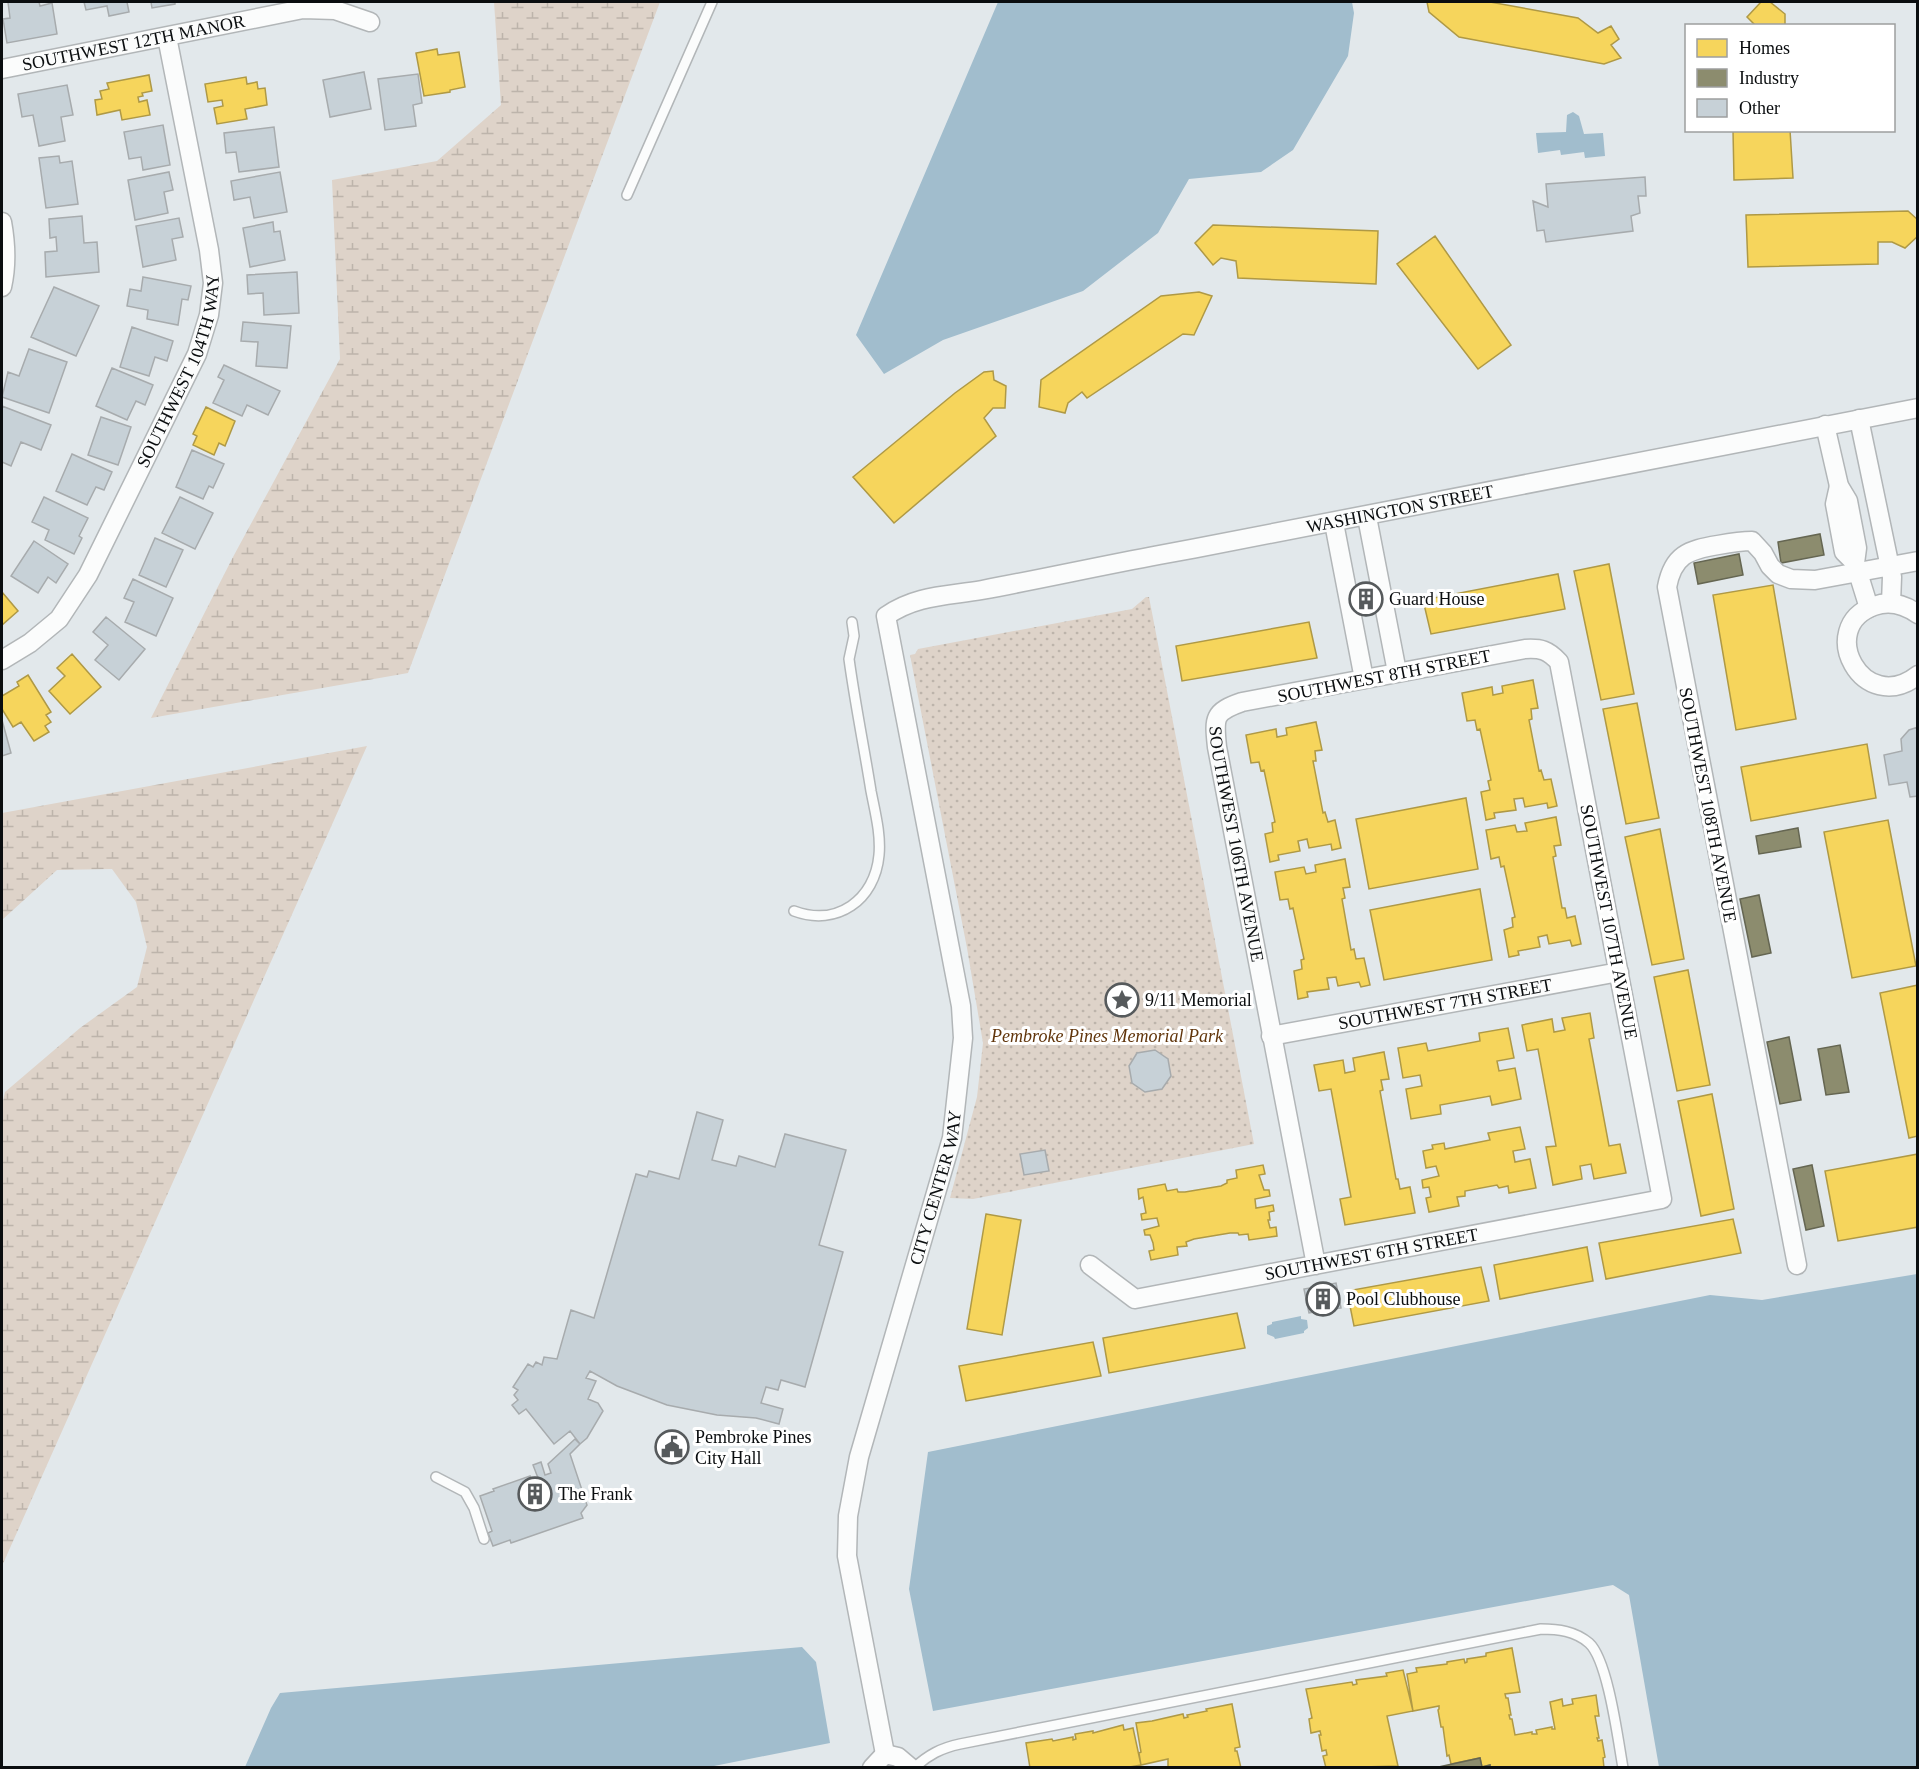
<svg xmlns="http://www.w3.org/2000/svg" width="1919" height="1769" viewBox="0 0 1919 1769" font-family="'Times New Roman',serif">
  <style>
    .wetland { fill: url(#wetland-marsh) }
    .park { fill: url(#park-dots) }
    .water { fill: #a1bdcd }
    .homes { fill: #f6d55c; stroke: #af9945; stroke-width: 1.5 }
    .industry { fill: #8c8c6e; stroke: #656652; stroke-width: 1.5 }
    .building { fill: #c7d1d7; stroke: #a7abad; stroke-width: 1.5 }
    .lines { fill: none; stroke-linecap: round; stroke-linejoin: round }
    .lane-casing { stroke: #b2b6b8; stroke-width: 12 }
    .street-casing { stroke: #b2b6b8; stroke-width: 21 }
    .lane { stroke: #fbfcfc; stroke-width: 9 }
    .street { stroke: #fbfcfc; stroke-width: 18 }
    .labels { text-anchor: middle; dominant-baseline: central; stroke-width: 6; stroke-linejoin: round; paint-order: stroke }
    .street-label { font-size: 18px; fill: #0a0d0f; stroke: #fff }
    .poi-label { font-size: 18px; fill: #0a0d0f; stroke: #fff; text-anchor: start }
    .park-label { font-size: 18px; font-style: italic; fill: #61350b; stroke: #fff }
  </style>
  <defs>
    <pattern id="wetland-marsh" width="20" height="14" patternUnits="userSpaceOnUse" patternTransform="scale(1.5)"><rect width="20" height="14" fill="#ded3c9"/><path d="M1 5h8M5 5V1M11 12h8M15 12V8" fill="none" stroke="#bdb4ab"/></pattern>
    <pattern id="park-dots" width="8" height="8" patternUnits="userSpaceOnUse" patternTransform="scale(1.5)"><rect width="8" height="8" fill="#ded3c9"/><path d="M2 2h.1M6 6h.1" fill="none" stroke="#bdb4ab" stroke-width="1.8" stroke-linecap="round"/></pattern>
  </defs>
  <rect width="100%" height="100%" fill="#e2e8eb"/>
  <path class="wetland" d="M494 2H660L408 673 151 718 233 557 340 359 332 180 437 161 501 105Z
    M367 746 2 1566V1106L5 1092 80 1028 137 987 147 947 136 902 112 869 57 870 2 920V813Z"/>
  <path class="park" d="M1146 597H1149L1254 1144 973 1199 950 1198 977 1097 983 1043 967 948 910 655 915 654 918 649 1132 609Z"/>
  <path class="water" d="M998 2H1352L1354 13 1348 56 1293 150 1261 172 1189 179 1158 233 1083 291 943 340 884 374 856 335Z
    M1573 112 1579 116 1584 134 1603 133 1605 156 1585 158 1584 152 1561 155 1560 150 1538 153 1536 133 1566 132 1567 115Z
    M1917 1274V1767H1659L1629 1595 1613 1585 933 1711 909 1589 928 1452 1710 1295 1762 1300Z
    M1301 1316V1319L1307 1320 1308 1328 1304 1331V1333L1275 1339 1274 1337 1267 1334V1326L1272 1324V1322Z
    M802 1647 816 1662 830 1743 704 1768 245 1767 271 1708 280 1693Z"/>
  <path class="homes" d="M1427 2H1490L1578 18 1598 33 1611 26 1619 39 1611 45 1621 58 1604 64 1459 37 1429 12Z
    M1761 2H1770L1785 14V26H1756L1747 17Z
    M437 49 438 55 459 52 465 87 450 90V92L424 96 416 53Z
    M149 75 152 91 142 93 143 96 138 97 139 102 147 100 150 115 122 120 120 110 97 115 95 100 102 99 100 91 109 89 107 83Z
    M246 77 247 84 257 82 258 89 265 88 267 105 245 109 247 119 217 124 214 108 223 106 222 100 208 102 205 84Z
    M1733 130H1790L1793 178 1734 180Z
    M1908 211 1918 220V236L1905 248 1892 242H1878V264L1748 267 1746 215Z
    M1213 225 1378 231 1376 284 1238 278 1236 261 1221 258 1213 265 1195 243Z
    M1435 236 1511 345 1478 369 1397 264Z
    M1199 292 1212 296 1194 335 1183 334 1087 398 1082 392 1068 403 1065 413 1039 407 1041 380 1161 296Z
    M993 371 994 380 1006 386 1005 408H993L984 418 996 436 894 523 853 477 955 393 984 372Z
    M206 407 235 421 225 446 219 443 214 455 193 445 197 436 193 434Z
    M1609 564 1634 694 1601 700 1574 571Z
    M1558 574 1565 609 1431 634 1423 600Z
    M1773 585 1796 719 1736 730 1713 595Z
    M2 592 18 611 2 625Z
    M1309 622 1317 658 1182 681 1176 646Z
    M72 654 101 687 70 714 49 691 65 676 57 668Z
    M28 675 51 712 46 715 51 722 45 726 49 732 34 741 21 722 13 727 2 709V696L19 686 17 682Z
    M1533 680 1538 708 1531 709 1532 719 1529 720 1539 771 1541 770 1544 780 1551 779 1557 806 1548 808 1547 803 1525 807 1523 798 1514 799 1516 810 1494 813 1495 818 1486 820 1481 792 1490 790 1488 781 1491 780 1480 729 1477 730 1475 720 1467 721 1462 693 1492 687 1493 695 1503 693 1502 686Z
    M1637 703 1659 818 1626 824 1603 709Z
    M1316 722 1322 750 1315 751 1316 761H1313L1323 813 1325 812 1328 822 1335 820 1341 848 1332 850 1331 844 1309 848 1307 839 1298 841 1300 851 1278 855 1279 860 1270 862 1265 834 1273 832 1272 823 1275 822 1264 770 1261 771 1259 762 1251 763 1246 735 1276 729 1277 737 1287 735 1286 728Z
    M1867 744 1876 798 1751 821 1741 767Z
    M1466 798 1478 869 1369 889 1356 819Z
    M1556 817 1561 845 1554 846 1556 856 1553 857 1562 908H1565L1567 918 1575 916 1581 944 1572 946 1570 940 1549 944 1547 935 1538 937 1540 947 1518 951 1519 955 1509 957 1504 930 1513 927 1512 918 1515 917 1504 866 1501 867 1499 857 1491 859 1486 830 1515 825 1517 832 1527 831 1525 823Z
    M1888 820 1916 966 1852 978 1824 832Z
    M1660 829 1684 959 1652 965 1625 837Z
    M1345 859 1350 887 1343 888 1345 898 1342 899 1351 950 1354 949 1356 959 1364 958 1370 985 1361 987 1359 982 1338 986 1336 977 1327 978 1329 989 1307 992 1308 997 1298 999 1294 971 1302 969 1301 960 1304 959 1293 908 1290 909 1288 899 1280 900 1275 872 1304 867 1306 874 1316 872 1315 865Z
    M1480 889 1492 960 1384 980 1370 910Z
    M1688 970 1710 1085 1677 1091 1654 977Z
    M1918 985V1136L1909 1138 1880 993Z
    M1590 1013 1594 1038 1589 1039 1609 1146 1620 1144 1626 1173 1594 1179 1591 1164 1580 1166 1582 1179 1553 1185 1546 1147 1556 1146 1538 1049 1527 1051 1522 1025 1552 1019 1554 1032 1565 1030 1562 1018Z
    M1508 1028 1514 1058 1497 1061 1499 1071 1515 1068 1521 1099 1492 1105 1490 1096 1440 1105 1441 1114 1411 1119 1406 1089 1422 1086 1420 1075 1403 1078 1398 1048 1426 1043 1428 1051 1480 1041 1479 1033Z
    M1384 1052 1389 1079 1381 1080 1383 1090 1380 1091 1396 1179H1398L1400 1189 1410 1187 1415 1213 1345 1225 1340 1199 1351 1197 1331 1089 1319 1091 1314 1065 1343 1060 1345 1073 1355 1071 1353 1058Z
    M1712 1094 1734 1209 1701 1216 1678 1101Z
    M1520 1127 1525 1149 1513 1151 1515 1162 1530 1159 1536 1188 1509 1193 1508 1186 1499 1188 1497 1185 1465 1191V1196L1457 1197 1459 1206 1429 1212 1426 1198 1431 1197 1429 1187 1423 1188 1422 1180 1439 1176 1436 1166 1426 1168 1423 1151 1433 1149 1432 1145 1444 1143 1445 1149 1490 1140 1488 1133Z
    M1918 1154V1227L1838 1241 1825 1171Z
    M1263 1165 1265 1174 1259 1175 1264 1190H1269L1270 1196 1255 1199 1256 1208 1273 1205 1274 1211 1269 1212 1270 1220H1268L1270 1228 1276 1227 1277 1236 1249 1240 1248 1234 1239 1235 1238 1233H1230L1194 1239 1186 1242 1187 1246 1177 1247 1178 1255 1151 1260 1149 1251 1154 1250 1153 1243 1150 1235H1145L1144 1230 1159 1226 1157 1218 1142 1220 1141 1214 1146 1213 1143 1197 1139 1199 1138 1189 1165 1184 1167 1191 1177 1189 1178 1192H1185L1221 1186 1227 1183V1180L1237 1178 1236 1170Z
    M986 1214 1021 1220 1002 1335 967 1329Z
    M1733 1219 1741 1253 1606 1279 1599 1243Z
    M1587 1247 1593 1281 1500 1299 1494 1265Z
    M1481 1267 1489 1301 1354 1326 1347 1291Z
    M1237 1313 1245 1348 1109 1373 1103 1338Z
    M1093 1342 1101 1376 966 1401 959 1366Z
    M1512 1648 1520 1692 1505 1694 1506 1698H1508L1511 1715H1509L1510 1719H1512L1515 1735 1532 1732V1734H1537L1536 1730 1552 1727V1729H1555L1550 1702 1562 1699 1563 1706 1573 1704 1572 1699 1596 1695 1599 1716H1595L1599 1738H1597L1598 1741 1602 1740 1605 1757 1603 1758 1604 1768H1490V1765L1482 1767 1480 1758 1451 1764 1449 1755 1447 1756 1443 1727H1441L1438 1710 1439 1709V1706L1413 1711 1407 1674 1417 1672 1416 1668 1447 1664V1662L1464 1659 1465 1663 1467 1662V1659L1486 1656V1653Z
    M1403 1670 1413 1711 1387 1716 1398 1766 1326 1768 1323 1756 1327 1755 1326 1750 1322 1751 1319 1735H1321L1320 1731 1311 1733 1309 1719 1312 1718 1306 1689 1352 1682 1353 1685 1357 1684 1356 1680 1387 1676 1386 1673Z
    M1232 1704 1240 1747 1235 1748V1751H1237L1241 1768H1168V1759L1141 1765 1139 1753 1141 1752 1136 1723 1152 1721 1183 1714 1184 1718 1188 1717 1187 1715 1207 1711 1206 1709Z
    M1123 1725 1124 1730 1133 1728 1141 1765 1124 1768H1030L1026 1743 1052 1739 1053 1741 1073 1737V1740L1076 1739 1075 1734 1093 1731V1733Z"/>
  <path class="industry" d="M1820 534 1824 555 1781 563 1778 542Z
    M1739 554 1743 575 1698 584 1694 563Z
    M1798 828 1801 847 1759 854 1756 836Z
    M1759 895 1771 953 1752 957 1740 899Z
    M1789 1037 1801 1100 1780 1104 1767 1042Z
    M1840 1045 1849 1092 1826 1095 1818 1049Z
    M1812 1165 1824 1226 1806 1230 1793 1169Z
    M1480 1758 1482 1767 1490 1765V1768H1434Z"/>
  <path class="building" d="M8 2H39L40 6 52 3 57 34 7 43 3 19 10 18Z
    M84 2H127L129 12 109 16 107 6 86 10Z
    M151 2H175V4L152 8Z
    M364 72 371 109 330 117 323 80Z
    M418 74 422 103 413 105 416 126 385 130 378 79Z
    M67 85 73 115 61 117 65 141 39 146 33 115 22 117 18 94Z
    M163 125 170 165 143 170 141 157 129 159 124 132Z
    M274 127 279 167 239 172 236 152 226 153 224 133Z
    M59 156 60 163 72 161 78 204 46 208 39 158Z
    M169 172 173 190 164 192 168 213 135 220 128 180Z
    M280 172 287 212 254 218 250 197 234 200 231 181Z
    M1645 177 1646 196H1638L1640 213 1631 216 1633 231 1546 242 1544 230 1537 231 1533 201 1548 207 1546 184Z
    M82 216 84 243 97 242 99 272 46 277 45 252 57 251 56 237 50 238 49 219Z
    M179 218 183 237 172 239 176 260 143 267 136 226Z
    M273 222 274 232 280 231 285 260 250 267 243 228Z
    M297 272 299 313 264 315 263 293 248 294 247 275Z
    M143 277 191 286 188 300 182 299 178 325 147 319 148 310 127 306 130 289 141 291Z
    M54 287 99 306 76 356 31 337Z
    M243 322 291 326 287 368 256 366 258 342 241 341Z
    M132 327 173 341 167 361 155 357 149 376 120 367Z
    M29 349 67 362 49 413 2 397 8 372 19 376Z
    M224 365 280 391 268 415 247 405 242 416 213 403 224 380 218 377Z
    M112 368 153 385 145 405 136 401 127 420 96 406Z
    M2 406 51 425 41 450 21 442 11 466 2 462Z
    M101 417 131 427 118 465 88 455Z
    M192 450 224 464 213 488 209 486 203 499 176 487Z
    M72 454 112 472 104 490 96 487 87 505 56 491Z
    M44 497 88 518 79 536 82 538 74 554 45 540 49 530 32 522Z
    M180 497 213 513 195 549 162 533Z
    M155 538 183 550 166 587 139 575Z
    M34 541 68 564 56 583 48 577 38 593 11 576Z
    M133 579 173 598 156 636 125 622 134 602 124 598Z
    M1369 590 1373 607 1363 608 1360 591Z
    M106 617 145 649 119 680 95 660 108 645 93 632Z
    M2 720 11 753 2 756Z
    M1918 727V796L1910 797 1907 782 1889 785 1884 755 1902 751 1901 739 1909 730Z
    M1155 1050 1168 1059 1171 1076 1162 1089 1145 1092 1132 1083 1129 1066 1137 1053Z
    M697 1112 723 1120 712 1160 736 1166 739 1156 775 1167 785 1134 846 1150 819 1245 843 1252 805 1387 781 1380 778 1390 766 1387 761 1403 783 1409 779 1424 756 1418 717 1415 667 1405 617 1386 590 1371 586 1378 596 1381 588 1399 598 1403 603 1411 587 1438 580 1444 570 1431 554 1444 526 1409 519 1414 512 1405 518 1400 514 1395 518 1390 513 1387 528 1364 533 1367 536 1362 542 1365 544 1357 557 1359 571 1310 594 1318 636 1174 647 1177 649 1171 679 1179Z
    M1045 1150 1049 1171 1024 1175 1020 1154Z
    M1336 1283 1341 1308 1309 1313 1304 1289Z
    M575 1439 580 1444 570 1454 587 1505 581 1513 583 1518 511 1543 510 1540 493 1546 488 1533 492 1531 480 1496 494 1491 493 1489 530 1476 531 1480 538 1478 533 1465 541 1462 545 1475 551 1473 548 1464Z"/>
  <g class="lines">
    <defs>
      <path id="lane" d="M627 195 712 2
        M794 911C837 927 875 900 879 855 881 834 875 812 871 791 864 747 855 703 849 659L854 636 852 622
        M436 1477 465 1492 474 1508 484 1539
        M914 1768C928 1755 941 1748 960 1744L1541 1629C1558 1629 1575 1631 1589 1643 1608 1660 1618 1740 1623 1768"/>
      <g id="street">
        <path id="s1" d="M2 69 303 9 335 10 370 22"/>
        <path d="M2 222C6 244 7 265 2 287"/>
        <path d="M1859 419 1892 577 1891 603"/>
        <path d="M1825 425 1839 486 1848 501 1857 548 1855 563 1869 608"/>
        <path d="M1839 486 1835 504 1844 552 1855 563"/>
        <path d="M1367 517 1397 672"/>
        <path d="M1334 523 1364 679"/>
        <path d="M1918 614C1905 605 1890 600 1874 606 1815 627 1863 718 1918 675"/>
        <path id="s2" d="M2 660 30 643 59 619 88 575 197 354 209 315 213 283 209 250 167 37"/>
        <path id="s3" d="M1271 1036 1619 972"/>
        <path id="s4" d="M1090 1265 1135 1299 1662 1199 1559 662C1548 650 1541 648 1525 649L1242 702C1213 712 1214 718 1217 747L1316 1265"/>
        <path d="M1797 1265 1667 587C1673 555 1688 550 1718 545 1729 543 1740 541 1752 541L1763 553 1770 566 1778 574 1791 579 1815 580 1918 561"/>
        <path id="s5" d="M885 1754 847 1556 848 1516 859 1457 952 1138 963 1038 961 1006 886 616C916 595 947 596 982 590 1041 579 1100 566 1159 555 1412 508 1664 456 1918 408"/>
        <path d="M885 1754 898 1757 911 1768"/>
        <path d="M872 1768 885 1754"/>
      </g>
    </defs>
    <use href="#lane" class="lane-casing"/>
    <use href="#street" class="street-casing"/>
    <use href="#lane" class="lane"/>
    <use href="#street" class="street"/>
  </g>
  <defs>
    <symbol id="building-ring" viewBox="-11 -11 22 22"><circle r="9.5" fill="#fff" stroke="#565a5c" stroke-width="1.5"/><path d="M-4-6H4V6H1V3H-1V6H-4ZM-2.5-4.3h1.7v1.8h-1.7ZM.8-4.3h1.7v1.8H.8ZM-2.5-1h1.7V.8h-1.7ZM.8-1h1.7V.8H.8Z" fill="#565a5c"/></symbol>
    <symbol id="sight-ring" viewBox="-11 -11 22 22"><circle r="9.5" fill="#fff" stroke="#565a5c" stroke-width="1.5"/><path d="M0-6L1.8-2.2L6-1.7L2.9 1.2L3.7 5.4L0 3.3L-3.7 5.4L-2.9 1.2L-6-1.7L-1.8-2.2Z" fill="#565a5c"/></symbol>
    <symbol id="civic-ring" viewBox="-11 -11 22 22"><circle r="9.5" fill="#fff" stroke="#565a5c" stroke-width="1.5"/><path d="M-.6-6.5H3V-4.5H.6V-3L4-1V1h2V6H-6V1h2V-1L-.6-3ZM-1.2 2.5V6h2.4V2.5Z" fill="#565a5c"/></symbol>
  </defs>
  <g fill-rule="evenodd">
    <use href="#building-ring" x="1347" y="580" width="38" height="38"/>
    <use href="#sight-ring" x="1103" y="981" width="38" height="38"/>
    <use href="#building-ring" x="1304" y="1280" width="38" height="38"/>
    <use href="#civic-ring" x="653" y="1428" width="38" height="38"/>
    <use href="#building-ring" x="516" y="1475" width="38" height="38"/>
  </g>
  <g class="labels">
    <g class="street-label">
      <text stroke="none"><textPath href="#s1" startOffset="134">SOUTHWEST 12TH MANOR</textPath></text>
      <text stroke="none"><textPath href="#s2" startOffset="348">SOUTHWEST 104TH WAY</textPath></text>
      <text stroke="none"><textPath href="#s5" startOffset="1690">WASHINGTON STREET</textPath></text>
      <text transform="translate(1384 676) rotate(-11)">SOUTHWEST 8TH STREET</text>
      <text transform="translate(1708 805) rotate(79)">SOUTHWEST 108TH AVENUE</text>
      <text stroke="none"><textPath href="#s4" startOffset="1624">SOUTHWEST 106TH AVENUE</textPath></text>
      <text transform="translate(1609 922) rotate(79)">SOUTHWEST 107TH AVENUE</text>
      <text stroke="none"><textPath href="#s3" startOffset="177">SOUTHWEST 7TH STREET</textPath></text>
      <text stroke="none"><textPath href="#s5" startOffset="582">CITY CENTER WAY</textPath></text>
      <text stroke="none"><textPath href="#s4" startOffset="297">SOUTHWEST 6TH STREET</textPath></text>
    </g>
    <g class="poi-label">
      <text x="1389" y="599">Guard House</text>
      <text x="1145" y="1000">9/11 Memorial</text>
      <text x="1346" y="1299">Pool Clubhouse</text>
      <text x="695" y="1437">Pembroke Pines<tspan x="695" dy="21">City Hall</tspan></text>
      <text x="558" y="1494">The Frank</text>
    </g>
    <g class="park-label">
      <text x="1107" y="1036">Pembroke Pines Memorial Park</text>
    </g>
  </g>
  <rect width="1919" height="1769" fill="none" stroke="#0a0d0f" stroke-width="6"/>
  <rect x="1685" y="24" width="210" height="108" fill="#ffffff" stroke="#9d9e9f" stroke-width="1.5"/>
  <rect x="1697" y="39" width="30" height="18" fill="#f6d55c" stroke="#9d9e9f" stroke-width="1.5"/>
  <text x="1739" y="54" font-size="18" fill="#0a0d0f">Homes</text>
  <rect x="1697" y="69" width="30" height="18" fill="#8c8c6e" stroke="#9d9e9f" stroke-width="1.5"/>
  <text x="1739" y="84" font-size="18" fill="#0a0d0f">Industry</text>
  <rect x="1697" y="99" width="30" height="18" fill="#c7d1d7" stroke="#9d9e9f" stroke-width="1.5"/>
  <text x="1739" y="114" font-size="18" fill="#0a0d0f">Other</text>
</svg>
